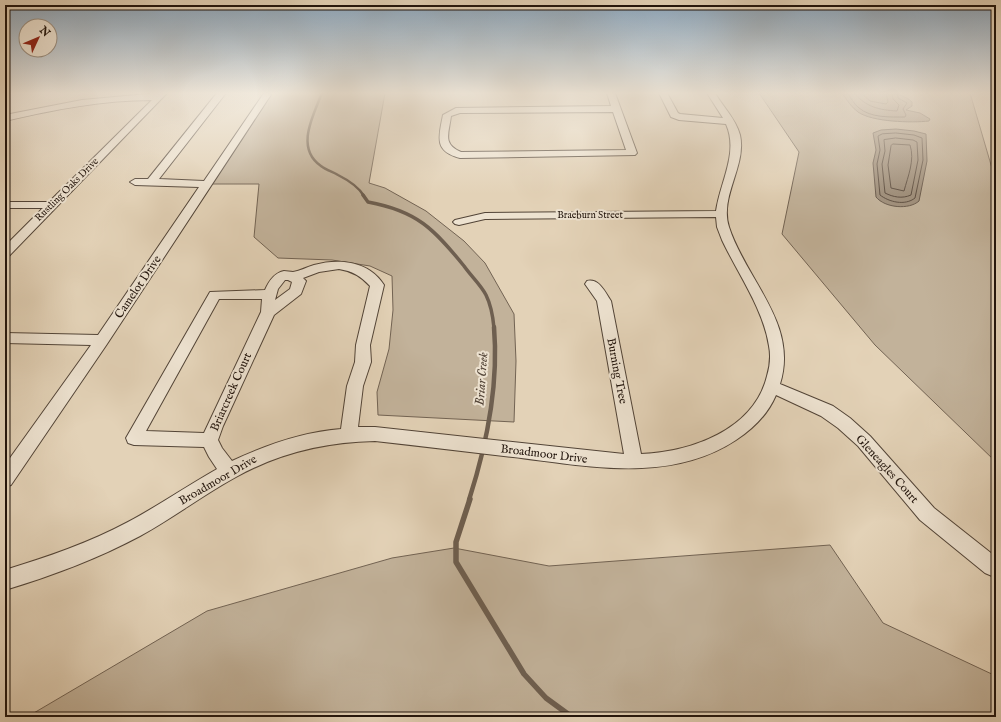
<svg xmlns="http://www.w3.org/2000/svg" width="1001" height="722" viewBox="0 0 1001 722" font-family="'IM FELL English',serif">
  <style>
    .green { fill: #c2b29a; stroke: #726353 }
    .water { fill: #a1917d; stroke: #6e5f50 }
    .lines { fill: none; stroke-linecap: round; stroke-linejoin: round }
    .shore { stroke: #615244; stroke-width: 1 }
    .stream-far3 { stroke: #6e5f50; stroke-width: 2.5 }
    .stream-far2 { stroke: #6e5f50; stroke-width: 3.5 }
    .stream-far1 { stroke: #6e5f50; stroke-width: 4.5 }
    .stream { stroke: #6e5f50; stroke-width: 5.5 }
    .minor-casing { stroke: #524437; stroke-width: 2 }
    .minor { fill: #ede2d0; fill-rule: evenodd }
    .labels { text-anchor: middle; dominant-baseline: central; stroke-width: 4; stroke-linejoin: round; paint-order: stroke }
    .far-street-label { font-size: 10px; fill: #21140c; stroke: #ede2d0 }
    .street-label { font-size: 12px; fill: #21140c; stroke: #ede2d0 }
    .water-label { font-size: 13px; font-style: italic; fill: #544639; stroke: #ede2d0 }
  </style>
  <rect width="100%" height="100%" fill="#e3d2b7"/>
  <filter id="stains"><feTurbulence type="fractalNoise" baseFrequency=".005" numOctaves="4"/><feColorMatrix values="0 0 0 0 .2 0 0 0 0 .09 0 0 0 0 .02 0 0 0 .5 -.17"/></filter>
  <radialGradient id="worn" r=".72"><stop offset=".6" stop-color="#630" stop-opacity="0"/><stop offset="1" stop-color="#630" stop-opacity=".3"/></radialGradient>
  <path class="green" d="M270 93H385L369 183 385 188 426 211 464 241 485 263 514 314 516 361 514 422 378 415 377 392 389 349 393 310 392 276 370 266 332 260 278 258 254 237 259 184H208Z
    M759 93H970L996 182V462L875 345 782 234 799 152Z
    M830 545 883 623 996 676V717H27L207 611 392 558 454 548 549 566Z"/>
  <path class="water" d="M842 93C862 93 898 88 912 102V106L906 110 920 113 930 119 929 121C912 123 872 122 858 112 851 107 847 100 842 93Z
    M896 129 914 131 926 134 927 161 919 201C909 210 885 208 876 197L873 163 876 150 873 133 881 130Z"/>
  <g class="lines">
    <path class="shore" d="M847 93C851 98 854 104 859 108 871 118 890 117 905 117L906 115 903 109 907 103 898 98 897 93
      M854 93C866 107 879 110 897 111L899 105 893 99 892 93
      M861 93 870 101 886 104 888 102 886 93
      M896 133 914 135 922 138 923 160 915 198C905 206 889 202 880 195L877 164 880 150 878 136 882 134Z
      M896 138 913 140 917 142 918 160 911 195C902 199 893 197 885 193L882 164 885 151 884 140Z
      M893 144 910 145C915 160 908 176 904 191L891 188 888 165 891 146Z"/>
    <path class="stream-far3" d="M322 93C313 116 295 148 321 166 326 170 333 172 338 175 348 180 358 186 364 196"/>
    <path class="stream-far2" d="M363 195 368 202C417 211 434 229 464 266 471 276 481 285 486 295 491 305 493 317 494 328"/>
    <path class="stream-far1" d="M469 500C487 444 499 386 494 327"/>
    <path class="stream" d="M470 499 456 542V562L524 674 546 698 572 717"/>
    <defs>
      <path id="minor" d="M158 93H167L9 256 5 257V246L43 208H5V202H49L152 100C102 100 53 110 5 121V115L82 100Z
        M217 93H226L159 179 204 181 264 93H272L107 344 11 485 5 487V465L91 345 5 343V333L98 335 199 187 135 185 130 182 135 179H148Z
        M607 93H615L637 153 635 155 460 158C433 151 439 136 443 115L456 108 611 106ZM613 112 626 150 461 152C442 144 449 133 451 116L460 113Z
        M659 93H667L678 113 680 114 723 118 707 93H715C723 107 736 119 740 135 747 166 719 196 729 227 746 280 799 324 780 384L833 406 850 418 870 436 934 508 996 557V574L992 576 985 573 920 520 858 446 838 428 821 416 776 395C768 414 753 429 736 440 669 484 588 466 513 457 467 452 421 446 375 441 325 442 279 453 236 477 203 495 173 518 140 536 97 559 51 576 5 590V570C47 557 89 543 128 522 158 506 187 486 217 469L209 457 204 447 134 445 128 443 126 438 210 292 265 290C269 281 274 273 284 271 287 271 290 272 293 272 300 271 307 267 314 265 339 258 369 261 384 285L370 345 371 362 363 386 358 427H375L624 454 597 301 585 284 587 281C599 278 605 292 611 301L641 454C691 452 754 430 767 376 770 366 771 356 769 346 763 308 738 274 722 240L717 227 716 217 485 219 459 225 455 224 453 222 455 220 485 213 716 211C720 182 739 153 726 124L679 120 671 117ZM339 269C352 271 361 276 370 286L356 345 355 362 347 386 341 429C303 432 266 445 232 461L222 448 218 440 223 426 274 315 301 294 306 281 303 278 319 272ZM285 280H288L292 282 290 289 275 300 278 289ZM219 299H262L261 312 204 433 146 431Z"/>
    </defs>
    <use href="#minor" class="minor-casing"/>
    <use href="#minor" class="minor"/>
  </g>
  <linearGradient id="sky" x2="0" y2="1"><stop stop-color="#8ba6bd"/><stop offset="0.48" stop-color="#f2ebdf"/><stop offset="1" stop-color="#f2ebdf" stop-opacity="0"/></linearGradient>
  <rect width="1001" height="194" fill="url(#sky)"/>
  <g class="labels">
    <g class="far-street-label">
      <text transform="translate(67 190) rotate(-45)">Rustling Oaks Drive</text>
      <text x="590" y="215">Braeburn Street</text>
    </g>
    <g class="street-label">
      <text transform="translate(138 287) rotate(-56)">Camelot Drive</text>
      <text transform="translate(617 371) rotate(79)">Burning Tree</text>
      <text transform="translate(231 392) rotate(-66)">Briarcreek Court</text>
      <text transform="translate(544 454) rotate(7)">Broadmoor Drive</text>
      <text transform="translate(887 469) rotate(48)">Gleneagles Court</text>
      <text transform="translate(218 480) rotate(-30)">Broadmoor Drive</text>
    </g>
    <g class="water-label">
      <text transform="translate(482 379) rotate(-86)">Briar Creek</text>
    </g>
  </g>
  <rect width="1001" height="722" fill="none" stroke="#e3d2b7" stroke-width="20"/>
  <rect x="6" y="6" width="989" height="710" fill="none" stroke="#21140c" stroke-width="2"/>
  <rect x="10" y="10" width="981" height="702" fill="none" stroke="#21140c"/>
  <g transform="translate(38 38) rotate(46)"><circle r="19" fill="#ede2d0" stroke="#9b9082"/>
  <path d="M0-3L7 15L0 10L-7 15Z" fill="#8f2418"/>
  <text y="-6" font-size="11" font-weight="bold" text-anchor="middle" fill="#21140c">N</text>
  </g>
  <rect width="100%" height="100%" filter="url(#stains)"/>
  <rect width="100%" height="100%" fill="url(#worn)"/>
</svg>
